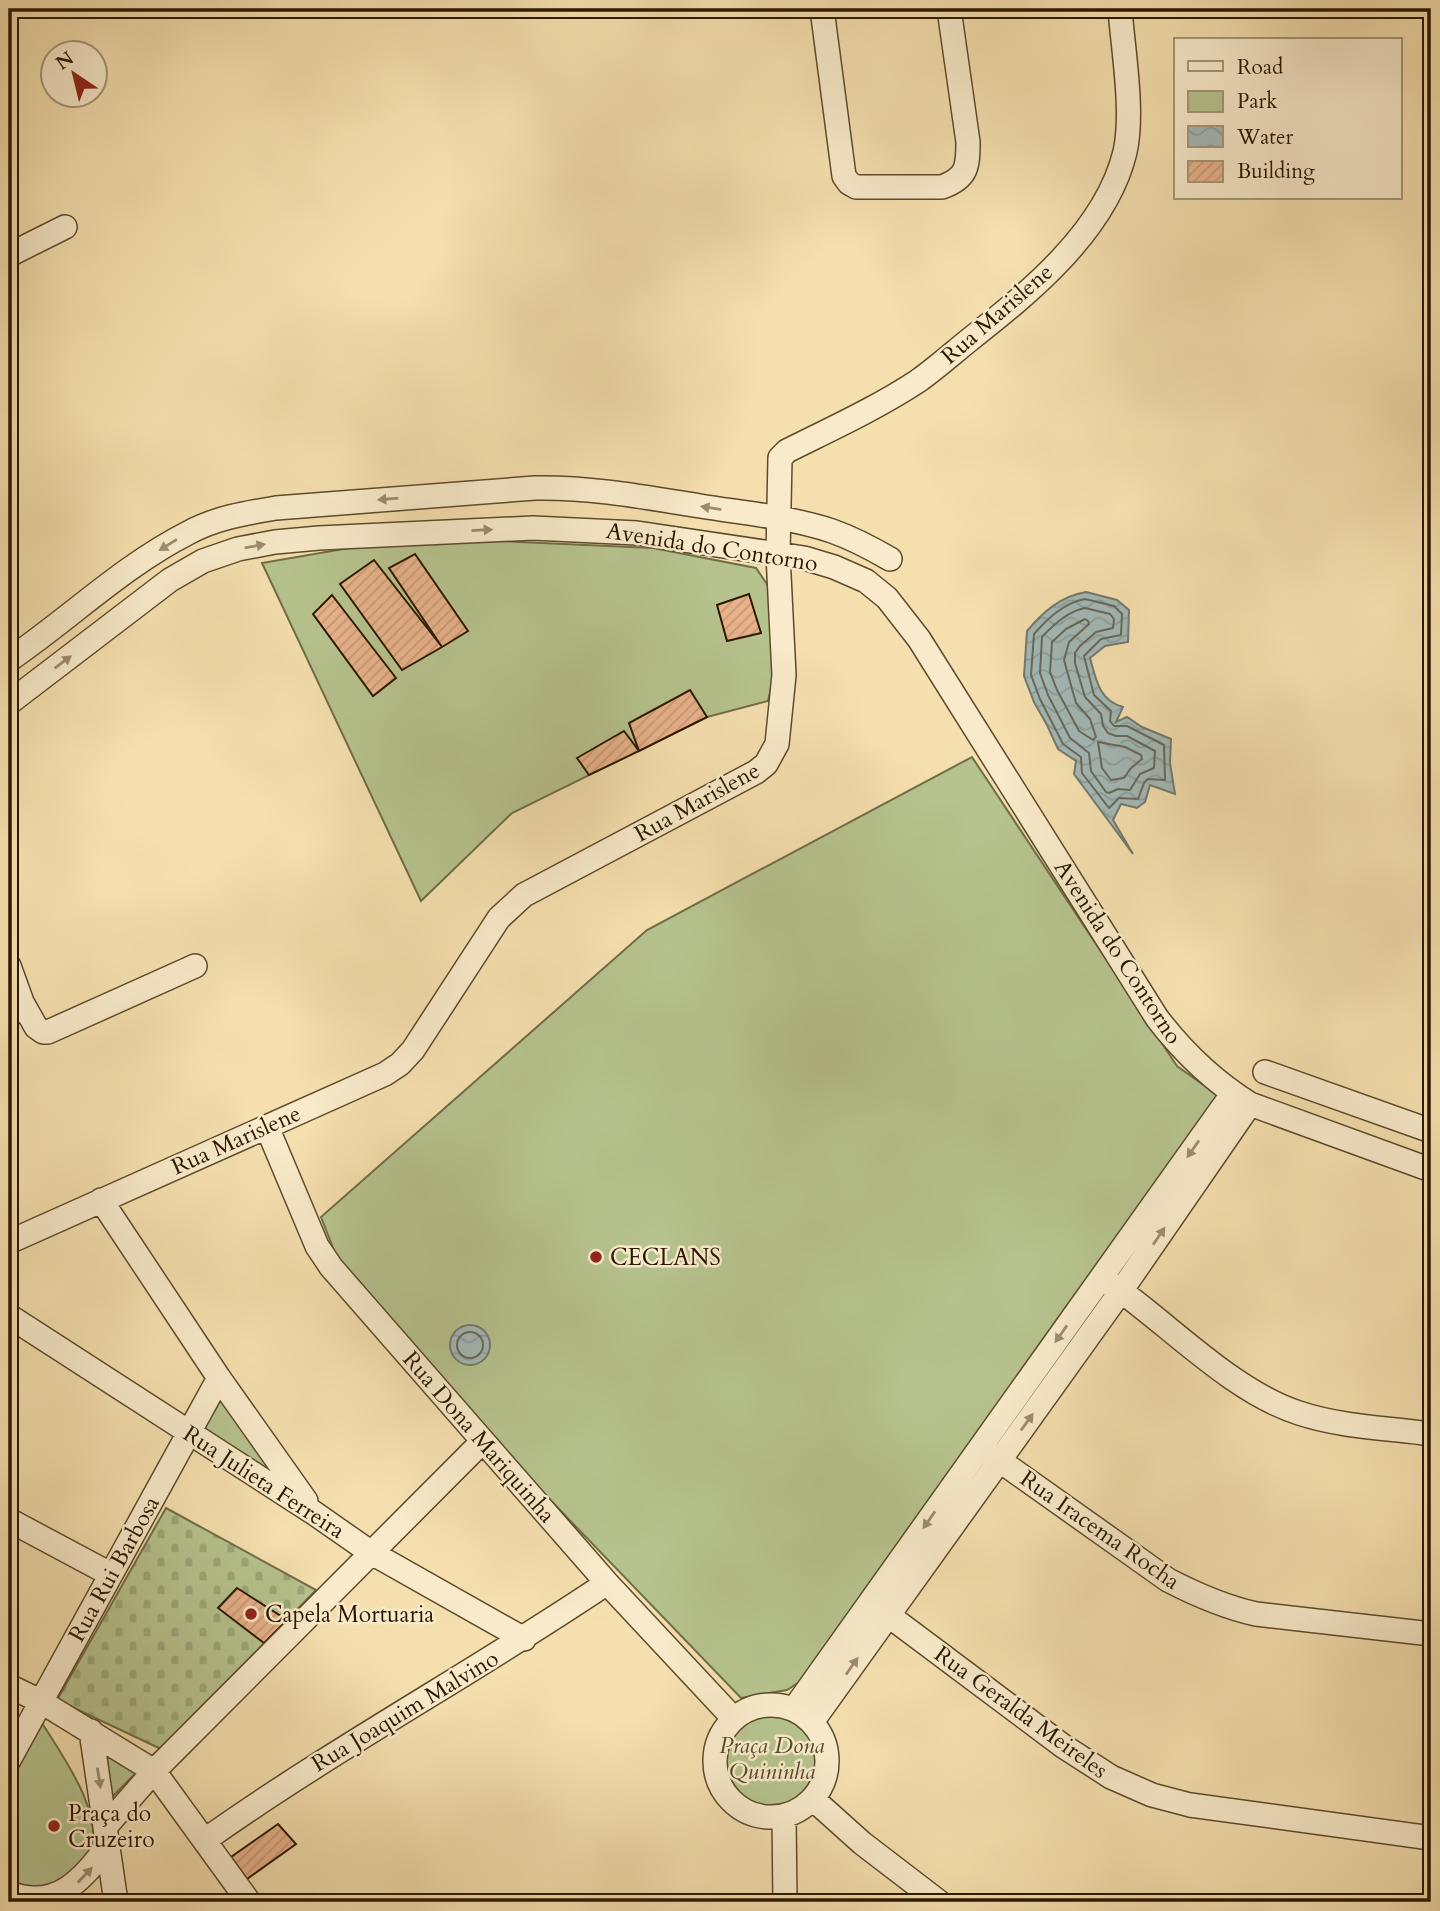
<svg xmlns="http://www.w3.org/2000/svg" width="1440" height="1911" viewBox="0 0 1440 1911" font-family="Cardo,serif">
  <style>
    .green { fill: #b6c38e; stroke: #706e47; stroke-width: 2 }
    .cemetery { fill: url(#cemetery-stones); stroke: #706e47; stroke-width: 2 }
    .water { fill: url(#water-waves); stroke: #73796e; stroke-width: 2 }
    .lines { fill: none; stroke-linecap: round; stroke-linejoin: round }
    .shore { stroke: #67685c; stroke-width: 2 }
    .building { fill: url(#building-hatch); stroke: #2b1800; stroke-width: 2 }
    .minor-casing { stroke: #5e4a2c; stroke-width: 26 }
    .minor { stroke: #f8eaca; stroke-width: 23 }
    .oneway { fill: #9c8c6f }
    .poi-dot { fill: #8f2418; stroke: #f8eaca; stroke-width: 2.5 }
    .labels { text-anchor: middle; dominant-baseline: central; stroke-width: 5; stroke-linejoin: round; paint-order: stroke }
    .street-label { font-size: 23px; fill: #2b1800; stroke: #f8eaca }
    .poi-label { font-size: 23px; fill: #2b1800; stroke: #f8eaca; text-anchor: start }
    .park-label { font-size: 23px; font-style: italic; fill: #554b2b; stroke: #f8eaca }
  </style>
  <defs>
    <pattern id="cemetery-stones" width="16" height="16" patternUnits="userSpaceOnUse" patternTransform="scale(1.75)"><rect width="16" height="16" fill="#b6c38e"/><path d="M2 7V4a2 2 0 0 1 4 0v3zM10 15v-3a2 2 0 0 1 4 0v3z" fill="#9da779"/></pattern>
    <pattern id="water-waves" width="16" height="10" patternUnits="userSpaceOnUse" patternTransform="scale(1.75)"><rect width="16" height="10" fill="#a3b9b7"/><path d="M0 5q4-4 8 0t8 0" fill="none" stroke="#8c9e9c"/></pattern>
    <pattern id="building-hatch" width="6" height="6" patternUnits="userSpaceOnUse" patternTransform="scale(1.75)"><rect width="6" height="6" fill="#e8b28b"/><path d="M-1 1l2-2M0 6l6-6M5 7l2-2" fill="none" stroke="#c79876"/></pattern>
  </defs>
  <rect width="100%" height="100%" fill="#f5dfae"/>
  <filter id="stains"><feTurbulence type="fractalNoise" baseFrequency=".00286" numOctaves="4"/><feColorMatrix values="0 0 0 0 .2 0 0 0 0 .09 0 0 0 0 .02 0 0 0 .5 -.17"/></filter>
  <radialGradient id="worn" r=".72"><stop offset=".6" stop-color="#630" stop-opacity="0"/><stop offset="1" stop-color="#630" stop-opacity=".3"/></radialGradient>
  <path class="green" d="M497 541 653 548 756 568 769 587 774 674 768 701 707 717 512 813 421 901 262 563 355 547Z
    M972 757 1177 1066 1226 1101 813 1673 787 1690 741 1698 505 1453 337 1258 321 1217 647 930Z
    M216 1395 287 1485 203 1432Z
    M724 1758a48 48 0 1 1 96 0a48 48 0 1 1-96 0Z
    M40 1720C60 1752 108 1817 89 1855 81 1872 64 1881 49 1891L19 1888 9 1881V1780Z
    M101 1751 137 1772 110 1799Z"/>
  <path class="cemetery" d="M166 1508 316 1590 161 1749 57 1700Z"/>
  <path class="water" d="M1086 592 1117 600 1129 610 1128 642 1105 646 1090 658C1096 679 1099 701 1123 707L1116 722 1127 717 1142 727 1171 739 1170 763 1175 794 1150 785 1145 802 1137 808 1121 804 1113 820 1133 854 1074 774 1076 761 1058 749 1047 725 1034 702 1024 676 1027 631C1043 612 1061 596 1086 592Z
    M450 1345a20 20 0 1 1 40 0a20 20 0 1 1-40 0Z"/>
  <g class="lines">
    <path class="shore" d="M1085 599 1114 606 1122 614 1121 635 1101 639 1084 656 1094 695 1111 711 1110 721 1114 726H1127L1164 745 1165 780 1148 779 1144 783 1138 799 1119 798 1109 808 1082 773 1081 757 1063 744 1040 699 1031 675 1034 634C1048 618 1064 603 1085 599Z
      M1085 608 1110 614 1114 619 1113 628 1096 632 1080 646 1075 653V663L1085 697 1101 714 1103 726 1108 733 1116 736H1127L1155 751 1154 768 1140 774 1130 790 1118 789 1109 793 1106 792 1091 771 1089 753 1070 738 1048 695 1040 673 1042 637C1053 625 1068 611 1085 608Z
      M1085 619 1088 621 1089 624 1069 642 1064 660 1076 703 1090 719 1096 737 1093 740 1079 731 1057 690 1050 672 1052 642 1066 629Z
      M1098 742 1125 747 1141 755 1142 759 1131 768 1124 778 1111 780 1102 768Z
      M457 1345a13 13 0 1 1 26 0a13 13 0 1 1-26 0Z"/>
  </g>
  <path class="building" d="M415 554 468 631 442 647 389 568Z
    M374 560 442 647 402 670 340 584Z
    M749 594 761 633 727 641 717 605Z
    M332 595 396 678 373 696 313 614Z
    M690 690 707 717 639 751 629 723Z
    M624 731 639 751 589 775 577 758Z
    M237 1588 287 1620 264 1643 218 1608Z
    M278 1824 296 1844 247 1879 231 1857Z"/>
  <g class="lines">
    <defs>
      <path id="minor" d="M822 9 844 176 849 183 856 187H942C967 178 968 167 968 142L949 9
        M9 255 65 227
        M9 660C69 619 123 566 188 533 215 518 246 513 276 508L535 488C591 487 644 497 700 506 743 513 790 517 832 531 852 538 871 548 890 559
        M9 703 170 580 203 561 238 549 275 542 319 538 533 528 637 533 804 558 834 567 866 581 887 598 919 639 1157 1018C1183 1052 1213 1081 1250 1104L1431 1170
        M9 966 22 1002 18 1008 9 1016
        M22 1002 36 1027 43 1032H48L195 966
        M1265 1072 1431 1131
        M267 1127 317 1246 331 1267 607 1583 734 1719
        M101 1200 219 1378 306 1501
        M9 1242 385 1074 400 1064 413 1050 499 918 524 895 756 772 766 764 777 744 784 675 778 555 780 458 787 451C831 429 877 408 918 381 935 369 952 354 968 341 1029 293 1106 231 1125 152 1134 112 1123 50 1120 9
        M1110 1283C1169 1324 1231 1391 1299 1413 1341 1427 1388 1428 1431 1434
        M9 1316 314 1513 370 1552 524 1639
        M989 1453 1168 1580C1197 1595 1224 1607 1256 1614L1431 1634
        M9 1520 110 1574
        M876 1606 1063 1746 1111 1777 1152 1795 1190 1805 1431 1838
        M9 1686 40 1701 154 1771 249 1902
        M715 1761a56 56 0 1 1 112 0a56 56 0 1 1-112 0Z
        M794 1709 1233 1093
        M812 1722 1121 1291 1250 1104
        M91 1731 116 1902
        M9 1760 219 1378
        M813 1799 862 1843 939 1902
        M784 1817 785 1902
        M107 1825 154 1771 482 1442
        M205 1840C335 1748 475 1672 607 1583
        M9 1893C56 1911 84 1879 109 1844"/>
    </defs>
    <use href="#minor" class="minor-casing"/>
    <use href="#minor" class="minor"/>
  </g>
  <defs><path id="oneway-solid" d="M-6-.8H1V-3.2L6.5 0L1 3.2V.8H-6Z" transform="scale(1.75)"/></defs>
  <g class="oneway">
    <use href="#oneway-solid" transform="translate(388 499) rotate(175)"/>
    <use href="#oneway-solid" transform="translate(711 508) rotate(-171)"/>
    <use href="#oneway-solid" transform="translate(482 530) rotate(-3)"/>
    <use href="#oneway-solid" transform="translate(168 545) rotate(148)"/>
    <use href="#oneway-solid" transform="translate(255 546) rotate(-10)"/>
    <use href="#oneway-solid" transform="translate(63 662) rotate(-37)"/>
    <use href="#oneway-solid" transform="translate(1193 1149) rotate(125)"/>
    <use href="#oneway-solid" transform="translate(1159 1236) rotate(-56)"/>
    <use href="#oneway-solid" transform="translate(1061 1334) rotate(125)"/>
    <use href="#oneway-solid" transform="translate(1027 1422) rotate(-54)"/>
    <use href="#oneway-solid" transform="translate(929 1520) rotate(125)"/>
    <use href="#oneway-solid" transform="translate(852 1666) rotate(-55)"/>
    <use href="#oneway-solid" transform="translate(99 1778) rotate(81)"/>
    <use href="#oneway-solid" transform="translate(85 1875) rotate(-46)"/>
  </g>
  <g class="poi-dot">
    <circle cx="596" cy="1257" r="7"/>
    <circle cx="251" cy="1614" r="7"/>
    <circle cx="54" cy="1826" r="7"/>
  </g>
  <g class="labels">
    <g class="street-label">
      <text transform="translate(997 314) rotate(-41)">Rua Marislene</text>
      <text transform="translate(712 547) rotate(9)">Avenida do Contorno</text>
      <text transform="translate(697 802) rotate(-29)">Rua Marislene</text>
      <text transform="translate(1118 952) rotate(57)">Avenida do Contorno</text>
      <text transform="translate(236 1140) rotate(-24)">Rua Marislene</text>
      <text transform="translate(479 1437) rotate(49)">Rua Dona Mariquinha</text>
      <text transform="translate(264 1482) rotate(33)">Rua Julieta Ferreira</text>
      <text transform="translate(1100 1530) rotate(35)">Rua Iracema Rocha</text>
      <text transform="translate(114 1569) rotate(-61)">Rua Rui Barbosa</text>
      <text transform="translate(405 1711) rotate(-31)">Rua Joaquim Malvino</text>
      <text transform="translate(1021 1712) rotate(36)">Rua Geralda Meireles</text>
    </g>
    <g class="poi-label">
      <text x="610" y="1257">CECLANS</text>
      <text x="265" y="1614">Capela Mortuaria</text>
      <text x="68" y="1813">Praça do<tspan x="68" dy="26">Cruzeiro</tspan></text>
    </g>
    <g class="park-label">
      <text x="772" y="1745">Praça Dona<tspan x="772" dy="26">Quininha</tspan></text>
    </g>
  </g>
  <rect width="1440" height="1911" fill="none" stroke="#f5dfae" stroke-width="35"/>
  <rect x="10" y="10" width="1419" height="1890" fill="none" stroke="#2b1800" stroke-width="3.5"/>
  <rect x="18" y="18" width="1405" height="1876" fill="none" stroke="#2b1800" stroke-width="2"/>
  <rect x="1174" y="38" width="228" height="161" fill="#f8eaca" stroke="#a69679" stroke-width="2"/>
  <rect x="1188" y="61" width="35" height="10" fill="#f8eaca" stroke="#a69679" stroke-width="2"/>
  <text x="1237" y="74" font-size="21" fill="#2b1800">Road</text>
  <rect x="1188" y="91" width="35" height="21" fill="#b6c38e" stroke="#a69679" stroke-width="2"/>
  <text x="1237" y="108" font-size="21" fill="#2b1800">Park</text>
  <rect x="1188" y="126" width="35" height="21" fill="url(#water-waves)" stroke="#a69679" stroke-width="2"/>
  <text x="1237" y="144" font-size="21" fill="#2b1800">Water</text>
  <rect x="1188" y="161" width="35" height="21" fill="url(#building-hatch)" stroke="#a69679" stroke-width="2"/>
  <text x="1237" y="178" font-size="21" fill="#2b1800">Building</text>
  <g transform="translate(74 74) rotate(325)"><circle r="33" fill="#f8eaca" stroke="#a69679" stroke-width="2"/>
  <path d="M0-5L12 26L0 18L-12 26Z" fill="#8f2418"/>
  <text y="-10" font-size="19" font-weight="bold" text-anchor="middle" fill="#2b1800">N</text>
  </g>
  <rect width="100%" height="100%" filter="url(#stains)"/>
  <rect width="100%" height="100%" fill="url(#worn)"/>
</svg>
